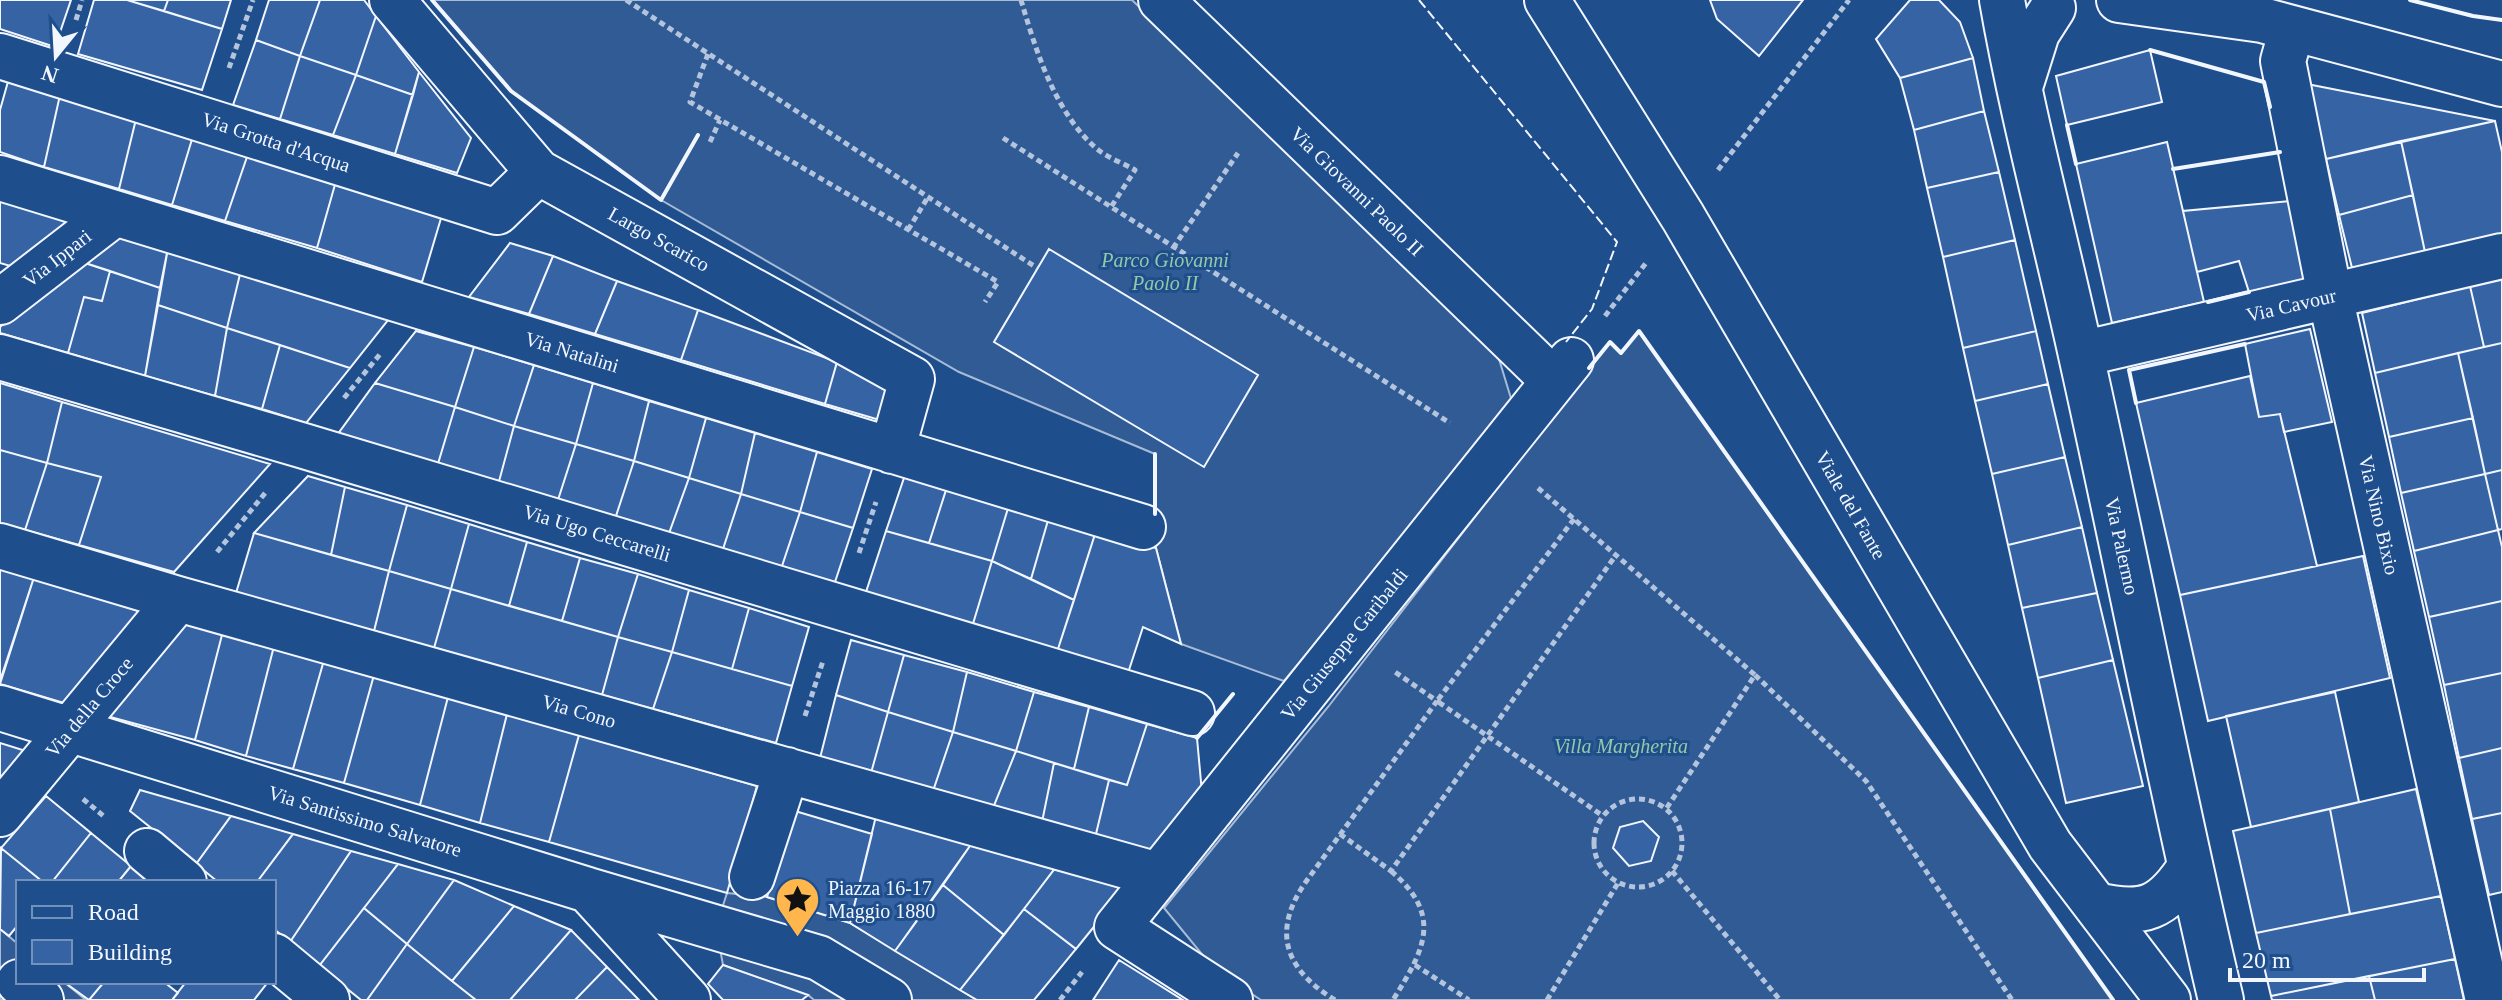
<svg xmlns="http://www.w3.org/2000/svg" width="2502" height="1000" viewBox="0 0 2502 1000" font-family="Georgia,serif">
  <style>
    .built { fill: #305b95; stroke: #a8bbd7; stroke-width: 2 }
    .building { fill: #3563a3; stroke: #f2f6ff; stroke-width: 2 }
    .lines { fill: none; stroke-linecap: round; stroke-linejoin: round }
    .minor-casing { stroke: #f2f6ff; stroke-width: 48 }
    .path { stroke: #b3c4dc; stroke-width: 5; stroke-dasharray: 6 4; stroke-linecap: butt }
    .minor { stroke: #1f4e8c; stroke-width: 44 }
    .fence { stroke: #f2f6ff; stroke-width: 2; stroke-dasharray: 10 4; stroke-linecap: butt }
    .wall { stroke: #f2f6ff; stroke-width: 4 }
    .labels { text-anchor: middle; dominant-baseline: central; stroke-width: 6; stroke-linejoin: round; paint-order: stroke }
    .street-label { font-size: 20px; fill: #f2f6ff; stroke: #1f4e8c }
    .park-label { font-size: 20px; font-style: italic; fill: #97c8a6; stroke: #1f4e8c }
    .poi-label { font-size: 20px; fill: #f2f6ff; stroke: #1f4e8c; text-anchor: start }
  </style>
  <rect width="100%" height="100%" fill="#1f4e8c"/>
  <path class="built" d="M432 0H1132L1473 326 1499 359 1513 405 1284 681 1181 644 1156 548 1155 454 959 372 661 200 511 91Z
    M1639 331 2113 1000H1261L1214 969 1164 908 1328 707 1610 342 1621 352Z
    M727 893 767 897 850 923 977 1000H814L808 995 723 965 716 927Z
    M0 929 18 944V982H64L86 1000H0Z"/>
  <path class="building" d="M0 0H71L55 47 0 29Z
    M94 0H127L222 29 202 90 78 54Z
    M127 0H168L164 11Z
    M168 0H231L222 29 164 11Z
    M269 0H320L300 56 256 40Z
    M320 0H364L376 16 356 75 300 56Z
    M1710 0H1803L1759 56 1717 19Z
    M1910 0H1939L1960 22 1973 58 1900 78 1876 39Z
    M376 16 419 72 413 95 356 75Z
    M256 40 300 56 280 119 233 105Z
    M2150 50 2162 102 2067 125 2056 76Z
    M300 56 356 75 333 135 280 119Z
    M1973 58 1984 111 1914 130 1900 78Z
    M419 72 471 138 457 173 395 154Z
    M356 75 413 95 395 154 333 135Z
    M9 78 60 95 44 167 0 152V110Z
    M2307 84 2495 121 2326 159Z
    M60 95 136 119 119 189 44 167Z
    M1984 111 1999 172 1927 188 1914 130Z
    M136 119 193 136 172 205 119 189Z
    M2495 121 2502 152V235L2425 252 2401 141Z
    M193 136 248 154 225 221 172 205Z
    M2401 141 2413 195 2339 215 2326 159Z
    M2167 142 2204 302 2112 323 2076 164Z
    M248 154 336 181 317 248 225 221Z
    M1999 172 2015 240 1943 257 1927 188Z
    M336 181 442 215 422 282 317 248Z
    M0 195 80 219 17 268 0 263Z
    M2413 195 2425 252 2352 268 2339 215Z
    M2292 201 2309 279 2249 292 2239 261 2197 272 2183 211Z
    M114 232 168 248 160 288 79 261Z
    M2015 240 2036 331 1963 348 1943 257Z
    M510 243 553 256 529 314 469 297Z
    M168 248 241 270 227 328 158 305Z
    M1049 249 1258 375 1204 467 994 342Z
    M553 256 617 281 595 334 529 314Z
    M79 261 110 271 102 301 84 297 68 353 0 333V327Z
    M241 270 392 315 350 368 227 328Z
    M110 271 160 288 145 376 68 353 84 297 102 301Z
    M2502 279V343L2484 347 2470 286Z
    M617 281 698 310 681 360 595 334Z
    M2470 286 2484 347 2375 373 2362 313Z
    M158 305 227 328 215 396 145 376Z
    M698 310 837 362 825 404 681 360Z
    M227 328 280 345 262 409 215 396Z
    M2310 329 2332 422 2284 432 2280 414 2259 417 2245 344Z
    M416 331 474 347 455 407 375 383Z
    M2036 331 2048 384 1975 401 1963 348Z
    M2502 343V470L2485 474 2458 353Z
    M280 345 350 368 306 423 262 409Z
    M474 347 534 365 514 426 455 407Z
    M2458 353 2473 418 2389 437 2375 373Z
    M837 362 895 384 883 421 825 404Z
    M534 365 593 383 576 444 514 426Z
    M2250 376 2259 417 2280 414 2317 566 2180 595 2136 403Z
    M0 383 62 402 47 463 0 450Z
    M375 383 455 407 437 467 335 438Z
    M593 383 649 401 634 461 576 444Z
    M2048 384 2065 457 1992 474 1975 401Z
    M649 401 706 418 689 478 634 461Z
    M62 402 270 464 174 572 79 545 101 477 47 463Z
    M455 407 514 426 498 485 437 467Z
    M706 418 755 433 741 494 689 478Z
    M2473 418 2485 474 2401 493 2389 437Z
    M514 426 576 444 557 503 498 485Z
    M755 433 817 452 800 512 741 494Z
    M576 444 634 461 615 519 557 503Z
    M0 450 47 463 25 530 0 523Z
    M817 452 872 469 853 528 800 512Z
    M2065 457 2082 527 2008 545 1992 474Z
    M634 461 689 478 668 536 615 519Z
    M47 463 101 477 79 545 25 530Z
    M2502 470V529L2498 530 2485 474Z
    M2485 474 2498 530 2414 551 2401 493Z
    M905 475 947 487 929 543 886 531Z
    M308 476 345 487 331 555 254 533Z
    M689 478 741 494 722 552 668 536Z
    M345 487 407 505 389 571 331 555Z
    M947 487 1009 505 992 561 929 543Z
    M741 494 800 512 781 569 722 552Z
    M407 505 469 524 451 589 389 571Z
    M1009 505 1049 517 1031 579 992 561Z
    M800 512 853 528 834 585 781 569Z
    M1049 517 1096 531 1074 600 1031 579Z
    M469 524 527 542 509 606 451 589Z
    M2082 527 2097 593 2022 608 2008 545Z
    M2498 530 2502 547V601L2429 617 2414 551Z
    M886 531 992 561 972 627 865 595Z
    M1096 531 1156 548 1181 644 1143 627 1128 673 1057 652Z
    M254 533 389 571 374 631 236 593Z
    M527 542 580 558 562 621 509 606Z
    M2363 556 2390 678 2208 721 2180 595Z
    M580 558 638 574 618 637 562 621Z
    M0 560 36 571 0 681Z
    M992 561 1074 600 1057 652 972 627Z
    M36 571 149 604 64 703 0 684Z
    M389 571 451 589 434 648 374 631Z
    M638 574 689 590 672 652 618 637Z
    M451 589 618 637 602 695 434 648Z
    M689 590 749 608 732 669 672 652Z
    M2097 593 2113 660 2038 678 2022 608Z
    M2502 601V673L2444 685 2429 617Z
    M749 608 809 627 792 686 732 669Z
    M184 619 223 631 195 740 103 715Z
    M223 631 274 646 246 756 195 740Z
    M618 637 672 652 653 709 602 695Z
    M851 640 904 655 888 712 836 695Z
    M274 646 324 660 293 769 246 756Z
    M672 652 792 686 776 743 653 709Z
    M904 655 967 672 953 732 888 712Z
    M324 660 374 675 344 783 293 769Z
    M2113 660 2143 786 2066 803 2038 678Z
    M967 672 1034 692 1016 751 953 732Z
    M2502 673V748L2459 758 2444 685Z
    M374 675 448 697 420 805 344 783Z
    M1034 692 1089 707 1074 769 1016 751Z
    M2335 692 2359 802 2251 827 2226 716Z
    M836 695 888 712 871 773 820 758Z
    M448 697 507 714 480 823 420 805Z
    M1089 707 1147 724 1127 785 1074 769Z
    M888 712 953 732 933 791 871 773Z
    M507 714 579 735 549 842 480 823Z
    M1147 724 1197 738 1202 793 1153 855 1095 838 1109 780 1127 785Z
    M953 732 1016 751 993 808 933 791Z
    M579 735 757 786 727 893 549 842Z
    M0 743 29 752 0 786Z
    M2502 748V813L2472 819 2459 758Z
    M1016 751 1054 763 1042 822 993 808Z
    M1054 763 1109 780 1095 838 1042 822Z
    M2416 789 2441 896 2350 914 2330 809Z
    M140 790 231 816 196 864 130 811Z
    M46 796 91 833 52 882H43L1 848Z
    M2330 809 2350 914 2256 933 2233 831Z
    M795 811 872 834 850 923 767 897Z
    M2502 813V892L2489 895 2472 819Z
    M231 816 293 834 257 882H218L196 864Z
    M876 816 972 843 895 951 850 923Z
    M1643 821 1659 837 1651 861 1629 866 1613 848 1620 827Z
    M91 833 131 866 118 882H52Z
    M293 834 351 851 290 942 274 929V882H257Z
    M972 843 1056 867 1004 935 943 885Z
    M1 848 43 882H18V925L9 936 0 929Z
    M351 851 398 864 319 966 290 942Z
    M398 864 454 880 407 944 364 908Z
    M131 866 150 882H118Z
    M1056 867 1126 887 1076 949 1024 909Z
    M454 880 514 906 452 981 407 944Z
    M943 885 1004 935 960 990 895 951Z
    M2441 896 2455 959 2271 996 2256 933Z
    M514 906 571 930 510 1000H476L452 981Z
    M364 908 407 944 367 1000H361L319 966Z
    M1024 909 1076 949 1034 1000H977L960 990Z
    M571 930 607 967 575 1000H510Z
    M407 944 452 981 476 1000H367Z
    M2455 959 2464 1000H2375L2369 976Z
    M1119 960 1183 1000H1093Z
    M723 965 808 995 802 1000H723L708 984Z
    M607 967 639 1000H575Z
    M2369 976 2375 1000H2272L2271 996Z
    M64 982H104L89 1000Z
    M104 982H164L178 993 172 1000H89Z
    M186 982H268L254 1000H172Z"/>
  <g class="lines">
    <defs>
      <path id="minor" d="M392 0 538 172 912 379 892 451
        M1161 0 1554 381
        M1547 0 1683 217 2050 845 2168 1000
        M2002 0C2023 120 2055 236 2081 355 2129 570 2170 786 2221 1000
        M2119 0 2262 20 2502 84
        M2292 29 2283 61 2330 296 2488 1000
        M0 56 497 212 538 172
        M2020 87 2037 33 2053 8
        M0 178 1143 527
        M0 302 114 214
        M2081 354 2502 256
        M0 357 304 446 1192 713
        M0 546 178 599 1158 875
        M0 708 588 890 688 1000
        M0 814 178 599
        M147 851 184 882
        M752 877 787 770
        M588 890 819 958 889 1000
        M2096 905C2144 916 2163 909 2190 867
        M274 956 327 1000
        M19 982 41 1000
        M1230 1000 1117 927 1571 360"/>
    </defs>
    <use href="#minor" class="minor-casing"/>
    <path class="path" d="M626 0 1037 268
      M1021 0C1036 51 1055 113 1097 149 1108 158 1123 163 1135 170L1111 207
      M76 20 82 0
      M708 54 690 102 998 282 985 302
      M229 68 253 0
      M1003 138 1450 423
      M710 142 720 120
      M1718 170 1849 0
      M908 230 928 197
      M1173 248 1238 153
      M1605 316 1646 263
      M344 398 381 353
      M1538 488 1755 675 1666 809
      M1574 519 1437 701 1603 816
      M217 552 266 492
      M859 553 876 502
      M1755 675 1866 781 2012 1000
      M805 716 823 661
      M83 799 106 818
      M1594 843a44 44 0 1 1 88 0a44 44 0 1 1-88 0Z
      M1340 834 1391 871 1616 555
      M1391 871C1444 916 1424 950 1393 1000
      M1672 871 1780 1000
      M1415 965 1469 1000
      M1060 1000 1082 972
      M1335 1000C1286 970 1271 933 1305 883L1437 701 1395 672
      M1547 1000 1618 883"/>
    <use href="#minor" class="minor"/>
    <path class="fence" d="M1419 0 1617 242 1592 309 1566 342"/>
    <path class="wall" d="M432 0 511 91 661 200 698 135
      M2410 0 2473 16 2502 20
      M2150 50 2264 82 2270 107
      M2067 125 2076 164
      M2173 169 2280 152
      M2208 302 2249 292
      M1589 368 1610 342 1621 353 1639 331 2113 1000
      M2136 403 2129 370 2245 344
      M1155 454V514
      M1197 738 1233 694"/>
  </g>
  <defs>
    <symbol id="sight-pin" viewBox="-11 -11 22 30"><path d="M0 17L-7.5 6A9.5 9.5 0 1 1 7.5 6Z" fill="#ffb74d" stroke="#1f4e8c"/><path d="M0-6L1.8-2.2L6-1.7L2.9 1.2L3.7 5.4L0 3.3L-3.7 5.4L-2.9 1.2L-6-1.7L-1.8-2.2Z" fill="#111"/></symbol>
  </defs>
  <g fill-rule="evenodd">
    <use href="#sight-pin" x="772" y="874" width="51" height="69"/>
  </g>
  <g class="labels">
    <g class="street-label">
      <text transform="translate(276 142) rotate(18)">Via Grotta d'Acqua</text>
      <text transform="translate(1357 191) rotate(44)">Via Giovanni Paolo II</text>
      <text transform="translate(659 239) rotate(29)">Largo Scarico</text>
      <text transform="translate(57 258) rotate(-38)">Via Ippari</text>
      <text transform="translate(2291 305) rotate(-13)">Via Cavour</text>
      <text transform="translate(572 352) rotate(17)">Via Natalini</text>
      <text transform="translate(1851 505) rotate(60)">Viale del Fante</text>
      <text transform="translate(2379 515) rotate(77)">Via Nino Bixio</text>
      <text transform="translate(597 533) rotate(17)">Via Ugo Ceccarelli</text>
      <text transform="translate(2122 546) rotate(78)">Via Palermo</text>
      <text transform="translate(1344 644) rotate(-51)">Via Giuseppe Garibaldi</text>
      <text transform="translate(89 707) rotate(-50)">Via della Croce</text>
      <text transform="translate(579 711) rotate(16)">Via Cono</text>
      <text transform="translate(365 821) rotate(17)">Via Santissimo Salvatore</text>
    </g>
    <g class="park-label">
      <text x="1165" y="260">Parco Giovanni<tspan x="1165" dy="23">Paolo II</tspan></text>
      <text x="1621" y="746">Villa Margherita</text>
    </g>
    <g class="poi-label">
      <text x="828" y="888">Piazza 16-17<tspan x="828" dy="23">Maggio 1880</tspan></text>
    </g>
  </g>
  <rect x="16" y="880" width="260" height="104" fill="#1f4e8c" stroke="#7391ba" stroke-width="2"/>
  <rect x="32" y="906" width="40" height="12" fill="#1f4e8c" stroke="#7391ba" stroke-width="2"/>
  <text x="88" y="920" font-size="24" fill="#f2f6ff">Road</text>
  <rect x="32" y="940" width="40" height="24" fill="#3563a3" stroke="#7391ba" stroke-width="2"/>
  <text x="88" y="960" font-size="24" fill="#f2f6ff">Building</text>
  <g transform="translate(56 56) rotate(198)" stroke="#1f4e8c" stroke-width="6" paint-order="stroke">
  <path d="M0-6L14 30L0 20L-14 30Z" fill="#f2f6ff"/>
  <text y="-12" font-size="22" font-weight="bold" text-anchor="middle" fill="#f2f6ff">N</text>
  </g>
  <path d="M2230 968v12h194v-12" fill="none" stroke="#f2f6ff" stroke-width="4"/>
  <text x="2242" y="968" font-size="24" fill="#f2f6ff" stroke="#1f4e8c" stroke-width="6" paint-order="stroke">20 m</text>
</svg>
